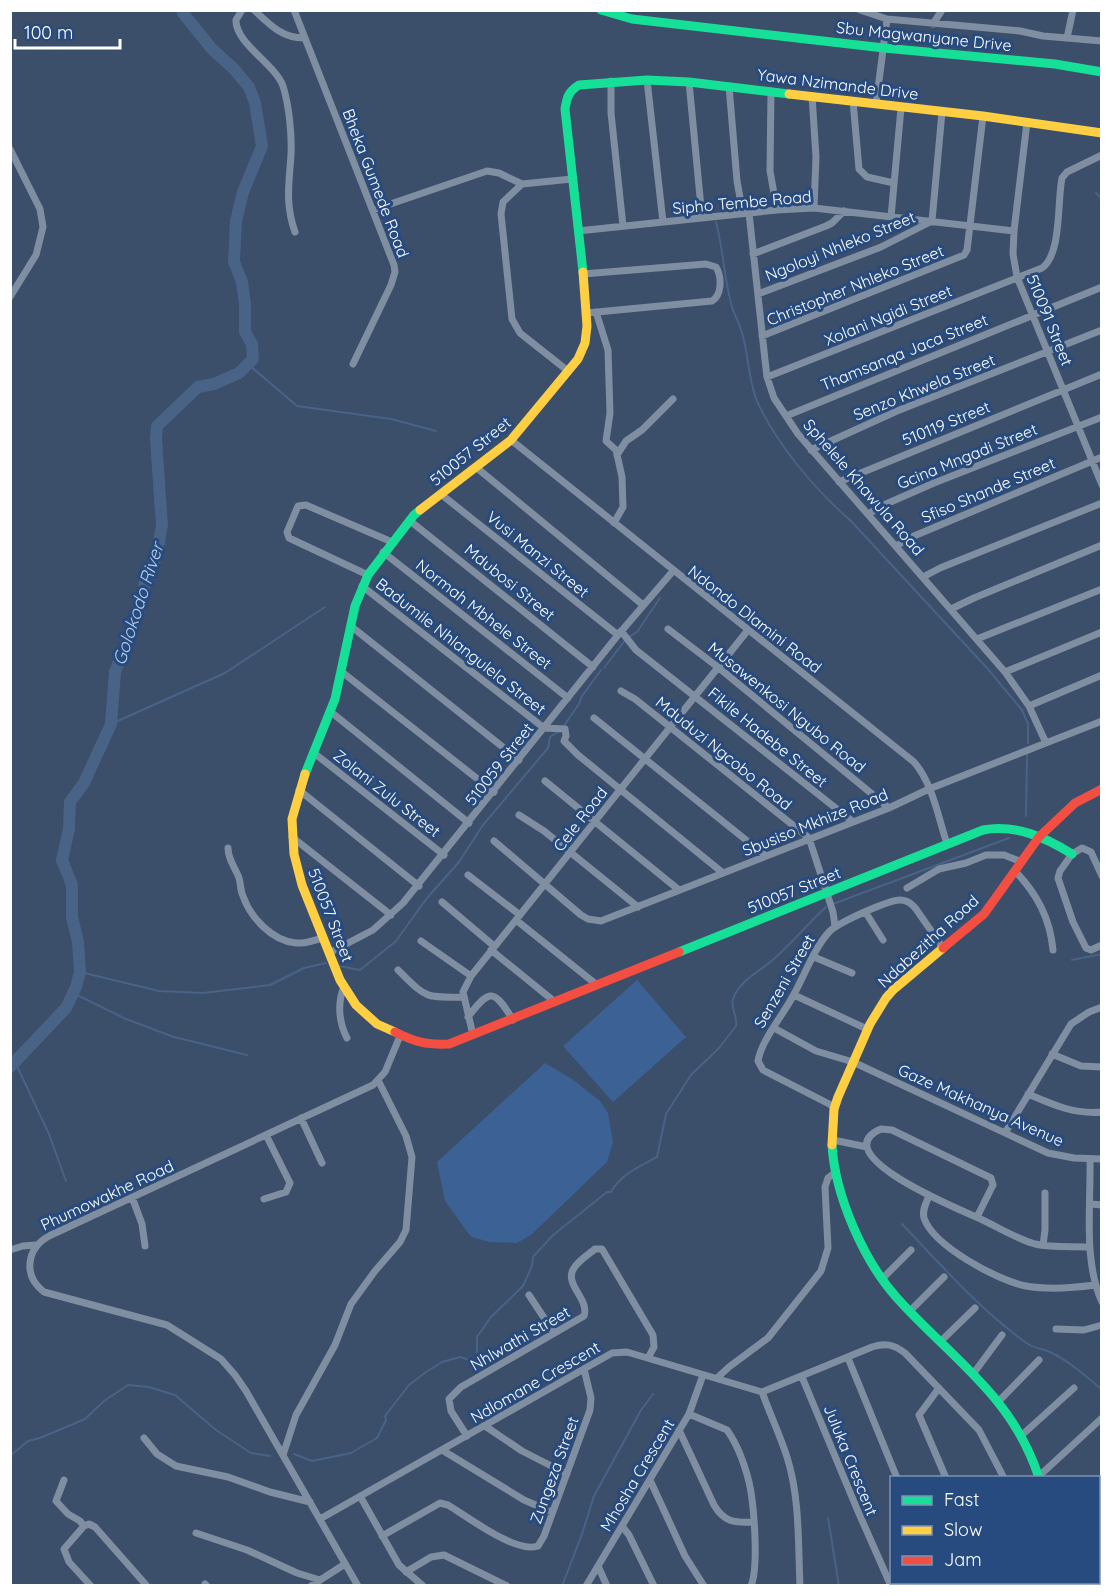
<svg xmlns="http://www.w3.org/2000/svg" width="1112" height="1596" viewBox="0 0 1112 1596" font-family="Quicksand,sans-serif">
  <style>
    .green { fill: #3b6195 }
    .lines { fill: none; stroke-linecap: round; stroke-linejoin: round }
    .stream { stroke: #496387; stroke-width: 2 }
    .river { stroke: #496387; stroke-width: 12 }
    .street { stroke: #808ea1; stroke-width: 7 }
    .fast { stroke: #16e098; stroke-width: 9 }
    .slow { stroke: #ffcf43; stroke-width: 9 }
    .jam { stroke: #f24e42; stroke-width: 9 }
    .labels { text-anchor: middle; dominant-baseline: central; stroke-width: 6; stroke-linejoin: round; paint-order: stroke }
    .street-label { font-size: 16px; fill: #fff; stroke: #274b7e }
    .water-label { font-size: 18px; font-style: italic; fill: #b8cfed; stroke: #274b7e }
  </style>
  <rect width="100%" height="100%" fill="#3b4e6a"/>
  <path class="green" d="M637 980 686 1037 613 1102 563 1046Z
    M545 1063 572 1079 600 1101 608 1113 613 1142 607 1162 531 1235 517 1243 490 1242 471 1237 445 1201 437 1162Z"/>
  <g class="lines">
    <path class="stream" d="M1096 193 1102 199
      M716 222C723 248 724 277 731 303 733 314 740 323 742 333 749 356 748 379 757 401 776 443 815 490 850 520L987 668 1022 710 1028 724V743
      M248 364 297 406 391 419 436 431
      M629 637 637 632 660 598
      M604 668 626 639
      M111 724 225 673 325 607
      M563 727 579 704 582 696 601 670
      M1026 816 1027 754
      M833 904 1009 838
      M1072 960 1102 954
      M339 966 360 970 396 941 427 898 459 862 483 825 548 748 550 737 559 731
      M80 972 159 991 203 993 270 985 304 968 326 963
      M73 993 126 1019 174 1037 247 1055
      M15 1062 49 1134 66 1181
      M902 1224C942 1266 981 1311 1028 1344 1034 1348 1043 1349 1050 1352 1069 1361 1086 1376 1102 1390
      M294 1454 312 1461 351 1453 377 1438 386 1420 385 1416 409 1385 426 1372 442 1362 460 1357 472 1361 477 1358V1337L491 1317 523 1286 532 1266 533 1257 552 1236 607 1192H611C621 1174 640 1166 657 1157L666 1114 691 1075 719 1048 736 1026C738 1017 730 1007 733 999 741 978 762 971 776 957 794 941 808 923 826 907
      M10 1456 28 1441 40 1438 85 1419 104 1401 128 1385 149 1387 175 1395 216 1430 251 1453 270 1456
      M828 1518 839 1586
      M562 1586 582 1534 594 1496 641 1410 653 1394"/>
    <path class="river" d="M10 1067 66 1008 76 987 80 972 78 942 72 917V885L62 860 69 829 70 802 84 783 111 724 115 672 141 604 145 582 156 558 162 526 156 439 157 426 198 387 214 384 239 373 253 359 252 344 245 332V304L242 282 234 262 236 221 243 192 262 146 255 103 249 87 234 69 212 49 183 13V10"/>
    <path class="street" d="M242 10 236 20C235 43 276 65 283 86 289 105 292 135 291 155 289 184 285 204 295 232
      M254 10C270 25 282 38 304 38
      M294 10 394 265 395 272 391 285 353 364
      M860 10 887 19
      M933 24 942 10
      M1067 38 1073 10
      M647 80 663 222
      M611 81V113L623 226
      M689 82 702 218
      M729 86 737 181 743 214
      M771 91 770 171 777 210
      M812 96 816 157 814 208
      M853 101 859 169 867 177 894 183
      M876 104 887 19 1020 31 1043 36 1102 41
      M1027 122 1014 231 1013 254 1017 277 1102 485
      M10 149 40 209 43 227 36 255 10 297
      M522 184 503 202 501 214 512 319 520 333 568 371
      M373 210 487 171 499 173 522 184 572 179
      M749 213 765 360 767 377 774 398 798 434 1005 672 1029 706 1046 743
      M891 217 901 108
      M578 231 777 210 814 208 1014 231
      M753 254 826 226 832 223 844 211
      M583 274 706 264 716 267C722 277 722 295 712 301L587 313
      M758 294 881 247 932 221 942 112
      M596 312 608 350 610 413 606 441 616 450 622 477 623 507 614 523
      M762 336 964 255 967 250 983 116
      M767 377 1042 268C1062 254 1057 201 1062 178L1067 172 1102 155
      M786 416 1102 287
      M511 440 914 762C933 784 938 817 947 844
      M811 450 897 411 1102 330
      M617 455 626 441 642 430 673 399
      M477 468 643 605
      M839 482 1102 374
      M442 495 618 635
      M868 514 886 504 934 483 1102 417
      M409 520 593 667
      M896 546 914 536 1102 457
      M383 552 568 698
      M368 575 289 538 287 532 298 506 306 505 392 542
      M923 577 940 568 1102 503
      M362 586 544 728 565 729 566 736 564 741 578 755 723 873
      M951 609 974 598 1102 545
      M352 627 519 760
      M668 629 719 668 889 808
      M621 631 636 650 852 821
      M977 639 1102 589
      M342 672 494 792
      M1005 672 1102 632
      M621 691 635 699 809 838 833 912 835 926
      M1029 706 1102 675
      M331 712 469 823
      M594 718 766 856
      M314 753 444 855
      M545 781 679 890
      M299 790 419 886
      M519 815 544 831 638 907
      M292 837 391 915
      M494 841 581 915 588 919 601 921 889 808 929 789 1102 721
      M228 848C228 860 235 867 239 878 241 884 240 890 243 896 250 917 272 941 296 943 305 944 314 940 323 938
      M1015 871C1037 894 1050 918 1053 950
      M468 875 520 915
      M1102 876 1091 852 1082 848 1072 854 1060 871 1058 878 1073 922 1086 948 1091 950 1102 945
      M907 888 939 869 966 863 986 855H1004L1022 862
      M442 902 494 946
      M866 913 883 940
      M516 920 597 985
      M421 941 471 976
      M491 950 555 1002
      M329 953 373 930 403 903 618 635 673 571
      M814 957 852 973
      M398 970C426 997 423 998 463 997
      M344 987C337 1003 339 1023 347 1038
      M794 995 867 1029
      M468 1017C490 988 494 989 513 1020
      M774 1028 816 1051 853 1062 1048 1153 1074 1158 1102 1159
      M473 1035 463 992 471 976 748 630
      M1052 1054 1081 1066 1102 1067
      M1028 1094C1051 1104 1075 1115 1102 1112
      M835 1107 763 1070 758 1061C761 1041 783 1015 793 996 804 977 814 948 829 932 837 923 890 899 901 900 908 900 912 904 916 909L943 948
      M301 1118 322 1163
      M1005 1133 1071 1024 1089 1012 1102 1007
      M833 1140 867 1147
      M1090 1160C1091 1204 1083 1261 1102 1302
      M929 1196C926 1203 922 1210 924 1218 933 1246 999 1281 1026 1286 1049 1290 1073 1288 1095 1285
      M132 1197 142 1224 145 1246
      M264 1199 286 1192 290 1183 266 1135
      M1091 1204 1102 1205
      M977 1217 993 1185 991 1178 892 1130 881 1129C823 1154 959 1209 976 1217 995 1225 1014 1238 1035 1244 1052 1248 1072 1246 1090 1247
      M1043 1245 1045 1230V1193
      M10 1250 23 1246 36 1245
      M882 1279 911 1250
      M529 1295 554 1333
      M910 1311 944 1277
      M1056 1329 1084 1330 1102 1325
      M940 1342 975 1308
      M848 1358 897 1478
      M973 1374 1002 1335
      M802 1377 857 1509 891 1586
      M717 1378 729 1367 768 1338 821 1271 828 1248 825 1187 828 1178 836 1172
      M939 1388 919 1415 946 1478
      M762 1392 872 1347C885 1343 893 1344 905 1353L979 1430 1004 1478
      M762 1392C770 1414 780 1435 787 1457 800 1498 798 1543 800 1586
      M999 1401 1039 1360
      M689 1414 727 1430C737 1444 745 1466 749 1482 754 1504 759 1566 751 1586
      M485 1426 522 1451 567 1474
      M679 1430 714 1505C724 1522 734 1523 753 1522
      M1022 1435 1074 1388
      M467 1436 451 1411 449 1399 461 1387 584 1316C590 1299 563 1284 574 1268 579 1260 588 1255 595 1249H602L653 1335 654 1347 648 1358
      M144 1438 157 1454 176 1466 228 1477 270 1492 310 1502
      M442 1450 524 1500 552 1512
      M283 1455 296 1415 335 1345 351 1304 375 1271 400 1242 406 1230 412 1157 406 1136 378 1080
      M1038 1477 1102 1418
      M64 1480 56 1501 68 1514 80 1521 84 1526
      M650 1480 685 1556 704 1586
      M360 1496 399 1565 423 1586
      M320 1519 612 1353 627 1352 762 1392
      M622 1526 629 1535 654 1586
      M196 1533 247 1550 297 1573 320 1580
      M382 1536 440 1503 448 1505C468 1517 516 1554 538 1546L544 1536 590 1410 591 1398 584 1369
      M598 1566 607 1586
      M406 1572 431 1557 444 1555 507 1586
      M205 1584 207 1586
      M91 1586 69 1562 64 1549 84 1526 89 1524 95 1527 147 1586
      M311 1586 345 1564
      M358 1586 246 1391 235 1375 221 1359 167 1325 44 1292C23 1276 26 1249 49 1236L373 1085 385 1072 400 1036
      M586 1586 689 1414 703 1375
      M1004 1586 1006 1582"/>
    <path class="fast" d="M601 10 632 19 884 48 1055 64 1102 72
      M583 272 565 109C567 97 568 92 579 85L647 80 689 82 789 94
      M305 774 335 699 355 606 368 575 414 515 420 510
      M679 952 983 830C1015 824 1045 837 1072 854
      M832 1145C835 1195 863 1260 897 1298 951 1358 1013 1396 1039 1478"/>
    <path class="slow" d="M789 94 983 116 1102 133
      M420 510 511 440 578 359 585 343 587 326 583 272
      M305 774 292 819 294 854 302 885 340 980 356 1005 377 1024 395 1032
      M832 1145 834 1109 838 1097 870 1024 886 998 893 990 943 948
      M1043 1586 1044 1582"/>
    <path class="jam" d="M943 948 984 914 1039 837 1075 803 1102 789
      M395 1032C415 1042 426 1045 449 1044L679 952"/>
  </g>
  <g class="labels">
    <g class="street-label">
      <text transform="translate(924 36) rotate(6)">Sbu Magwanyane Drive</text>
      <text transform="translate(838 84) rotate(7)">Yawa Nzimande Drive</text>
      <text transform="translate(376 183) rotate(69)">Bheka Gumede Road</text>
      <text transform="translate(742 202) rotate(-5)">Sipho Tembe Road</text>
      <text transform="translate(840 246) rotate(-22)">Ngoloyi Nhleko Street</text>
      <text transform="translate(855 285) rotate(-22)">Christopher Nhleko Street</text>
      <text transform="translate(888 315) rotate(-22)">Xolani Ngidi Street</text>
      <text transform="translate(1050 320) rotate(68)">510091 Street</text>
      <text transform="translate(904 352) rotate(-22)">Thamsanqa Jaca Street</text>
      <text transform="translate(924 387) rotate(-22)">Senzo Khwela Street</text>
      <text transform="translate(946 423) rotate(-22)">510119 Street</text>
      <text transform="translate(470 451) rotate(-39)">510057 Street</text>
      <text transform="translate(967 456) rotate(-22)">Gcina Mngadi Street</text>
      <text transform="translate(864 487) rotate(49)">Sphelele Khawula Road</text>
      <text transform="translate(988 490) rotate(-23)">Sfiso Shande Street</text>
      <text transform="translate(538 554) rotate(39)">Vusi Manzi Street</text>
      <text transform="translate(510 582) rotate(39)">Mdubosi Street</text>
      <text transform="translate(484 614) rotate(38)">Normah Mbhele Street</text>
      <text transform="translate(755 619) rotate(38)">Ndondo Dlamini Road</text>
      <text transform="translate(461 646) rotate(38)">Badumile Nhlangulela Street</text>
      <text transform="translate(787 707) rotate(39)">Musawenkosi Ngubo Road</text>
      <text transform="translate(768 737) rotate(39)">Fikile Hadebe Street</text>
      <text transform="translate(724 753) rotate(39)">Mduduzi Ngcobo Road</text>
      <text transform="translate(499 764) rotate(-52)">510059 Street</text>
      <text transform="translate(387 793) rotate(38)">Zolani Zulu Street</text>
      <text transform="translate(580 819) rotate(-52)">Cele Road</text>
      <text transform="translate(815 822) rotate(-22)">Sbusiso Mkhize Road</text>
      <text transform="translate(794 890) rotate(-22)">510057 Street</text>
      <text transform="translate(331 915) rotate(69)">510057 Street</text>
      <text transform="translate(928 941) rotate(-42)">Ndabezitha Road</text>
      <text transform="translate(784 981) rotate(-60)">Senzeni Street</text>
      <text transform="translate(981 1105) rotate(24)">Gaze Makhanya Avenue</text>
      <text transform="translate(107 1195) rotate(-25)">Phumowakhe Road</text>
      <text transform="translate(520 1338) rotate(-30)">Nhlwathi Street</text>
      <text transform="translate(535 1382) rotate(-30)">Ndlomane Crescent</text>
      <text transform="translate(851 1460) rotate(68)">Juluka Crescent</text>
      <text transform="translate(554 1470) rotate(-70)">Zungeza Street</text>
      <text transform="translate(637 1475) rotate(-59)">Mhosha Crescent</text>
    </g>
    <g class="water-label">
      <text transform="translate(138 604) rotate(-72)">Golokodo River</text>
    </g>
  </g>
  <rect width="1112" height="1596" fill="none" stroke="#ffffff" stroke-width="24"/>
  <rect x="890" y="1476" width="210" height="108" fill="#274b7e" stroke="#7d93b2" stroke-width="1.5"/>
  <rect x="902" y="1496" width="30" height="9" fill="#16e098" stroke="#7d93b2" stroke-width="1.5"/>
  <text x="944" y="1506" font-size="18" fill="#ffffff">Fast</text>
  <rect x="902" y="1526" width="30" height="9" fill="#ffcf43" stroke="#7d93b2" stroke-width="1.5"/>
  <text x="944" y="1536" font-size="18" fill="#ffffff">Slow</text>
  <rect x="902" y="1556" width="30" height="9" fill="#f24e42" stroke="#7d93b2" stroke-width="1.5"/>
  <text x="944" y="1566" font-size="18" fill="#ffffff">Jam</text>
  <path d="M15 39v9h105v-9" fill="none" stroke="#ffffff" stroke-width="3"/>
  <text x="24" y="39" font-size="18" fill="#ffffff" stroke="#274b7e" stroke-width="4.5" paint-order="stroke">100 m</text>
</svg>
